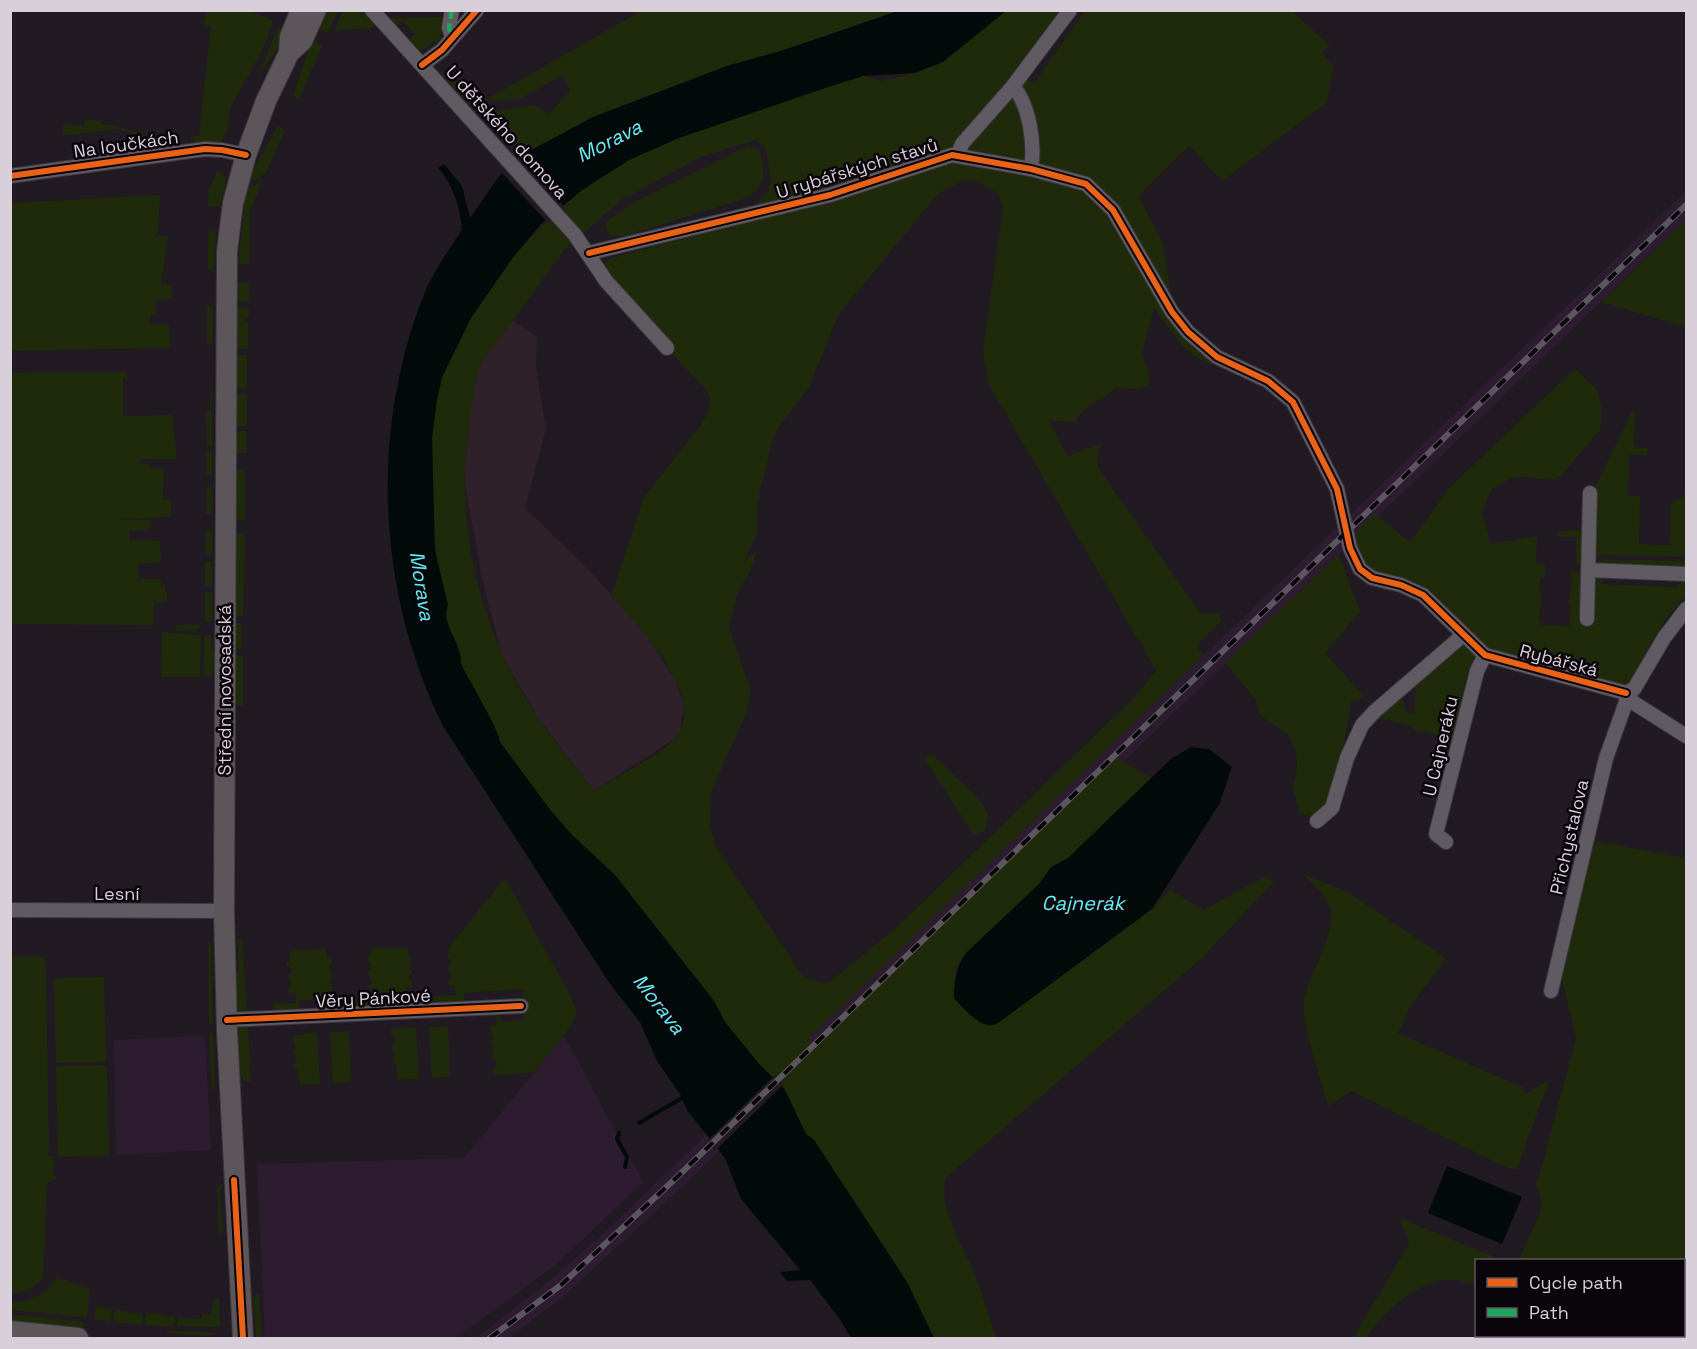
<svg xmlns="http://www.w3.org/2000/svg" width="1697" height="1349" viewBox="0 0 1697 1349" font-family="'Space Grotesk',sans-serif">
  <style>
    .built { fill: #2d1c30 }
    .industrial { fill: #2f212a }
    .green { fill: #1f2a0b; fill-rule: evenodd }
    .water { fill: #030a0a }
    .pier { fill: #211a23 }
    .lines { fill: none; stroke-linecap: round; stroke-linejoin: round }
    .stream { stroke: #030a0a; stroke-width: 4 }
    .street-casing { stroke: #3b363d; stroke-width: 16 }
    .secondary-casing { stroke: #3b363d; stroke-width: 22 }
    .street { stroke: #605a62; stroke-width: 14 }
    .secondary { stroke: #5c555a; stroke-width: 20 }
    .rail-casing { stroke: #5c575e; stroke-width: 6 }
    .rail { stroke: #0a050b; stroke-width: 4; stroke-dasharray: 11; stroke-linecap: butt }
    .quiet { stroke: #20a55d; stroke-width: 4.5; stroke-dasharray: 9 4.5; stroke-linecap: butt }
    .cycleway-casing { stroke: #0a050b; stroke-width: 10 }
    .cycleway { stroke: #ea6118; stroke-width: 6 }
    .labels { text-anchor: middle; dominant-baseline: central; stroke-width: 5; stroke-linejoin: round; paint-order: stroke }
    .street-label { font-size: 18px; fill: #d9cfdb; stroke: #0a050b }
    .water-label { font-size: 20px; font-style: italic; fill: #64eff2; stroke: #0a050b }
  </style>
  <rect width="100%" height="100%" fill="#211a23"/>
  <path class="built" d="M1686 191V220L683 1186 567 1293 520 1330 508 1338H476L554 1277 603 1234Z
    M205 1036 211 1150 116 1155 114 1040Z
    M564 1036 643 1182 558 1263 456 1338H265L257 1164 464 1158Z"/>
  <path class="industrial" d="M512 320 537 337 536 368 546 429 525 508 587 568 645 633 676 681 684 706 680 731 673 740 594 791 536 715 502 655 484 587 464 481 469 421 477 374 482 363Z"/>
  <path class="green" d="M207 11H249L273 20C265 52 245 78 231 108 228 117 229 137 219 142 214 145 202 143 196 143L189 136H199L211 26 203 25Z
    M329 11H338L328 33 317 28Z
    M343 11H361L377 24 370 28 334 31Z
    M641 11H898L784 50 727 66 593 117 524 154 511 140V136L509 137 500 128 503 122 501 120 495 126 475 110 497 111 534 105 549 114 570 91 562 75 520 99 484 101Z
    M1006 11H1059L1015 75 1034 83 1085 11H1292L1330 46 1322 53 1333 65 1327 102 1222 181 1189 146 1139 196 1163 243 1174 315 1217 357 1211 365C1180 351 1173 333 1154 307L1142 355 1148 370 1149 385 1136 389 1115 388C1102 401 1085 404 1075 422L1049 421 1067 456 1103 443 1098 451V468L1201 614 1219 613 1221 621 1196 646 1204 655 809 1038 813 1053 812 1048 1114 756 1151 778 1068 858 1051 867 1040 884 966 953 957 966 954 998 1152 909 1170 890 1204 910 1266 876 1274 882 1201 959 947 1177C935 1205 965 1250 976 1277 983 1297 990 1318 996 1338H934L907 1282 814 1140 806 1134 784 1088 759 1064 725 1022 714 1001 615 875 572 835 551 811 500 742C499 729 469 681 461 664 462 644 440 626 448 605 436 570 433 531 433 493 432 462 430 429 437 398 457 305 547 206 628 160 673 135 724 122 773 106 803 96 833 85 863 76L882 81 915 73ZM755 140 766 149 771 181 768 191 739 223 609 259 603 265 607 275 667 348 706 390 710 399 709 410 701 425 644 497 611 596C637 625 713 701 673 741 657 756 615 778 594 791 575 766 554 742 536 715 484 636 457 538 467 443 469 421 474 383 482 363L564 250 621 200 701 157ZM974 180 999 194 1003 208 983 352 989 385 1156 670 1137 695 896 928 830 982 822 983 803 976 716 847 710 827 711 792 747 711 751 691 729 628 737 594 753 565 756 551 743 563 757 534V504L774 434 809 387 839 314 938 194 960 182Z
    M392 18 443 17 445 18 439 40 420 51 408 41 415 34 403 21 395 27 389 20Z
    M278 27 289 30 256 80Z
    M312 39 322 46 299 99 293 96Z
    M435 66 462 90 466 100 463 98Z
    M85 119 101 121V124L116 126 172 144 167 149 134 151 131 133 116 129 63 136V124L84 126Z
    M278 126 285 130 266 173 254 180 248 179Z
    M748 146 760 150C764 174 768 182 747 198L630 234 613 237 607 232 605 223 631 204Z
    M217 170 225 176 226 193H222L220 206H208L209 190Z
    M263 180 250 211V264L238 265 246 190Z
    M160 195 158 233 155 234V237L168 236 161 284 172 285V298L156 301V315H150V324L169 325 170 348 11 351V203Z
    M1686 220V327L1601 302Z
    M208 230 216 231 214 270H208Z
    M238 282H249V302H238Z
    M207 306H213L212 344H207Z
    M237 308H249V317L243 318V322L248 323V349H237Z
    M237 355H247V388H237Z
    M1575 369 1598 390 1602 413 1600 430 1562 475 1552 480 1521 477 1509 479 1492 489 1482 512 1491 544 1537 536 1536 563 1545 564V577L1540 578 1539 591H1542L1539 618 1541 625 1569 626 1571 605H1569L1572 578 1570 571 1606 574 1601 584 1676 587 1686 578V599H1682L1662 624V630L1655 640H1652C1644 653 1635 680 1624 686L1596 680 1599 668 1584 665 1581 675 1578 674 1580 663 1571 662 1568 672 1560 670 1562 659 1547 655 1544 666C1528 661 1506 659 1491 652 1470 641 1449 605 1429 590 1403 570 1372 587 1358 550 1351 532 1361 526 1375 514L1410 542 1451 486Z
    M127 372V378H123V416L172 415 177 459H140V463L150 464V468H164L163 499 171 500V517L115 519 151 520 150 530 129 531V540L160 541 161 562 138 564 139 579H161V586H165V592H167V602L154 603V625L11 624V373Z
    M210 391H212V446H207L206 410H210Z
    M237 393 247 394V426H237Z
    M1635 406 1634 447 1647 448V455H1629L1628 496H1640L1639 544 1670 545 1671 504 1686 494V557L1594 555V489Z
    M237 431H246V453H237Z
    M206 452H212V475H206Z
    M236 470H245V520H237Z
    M206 487H212V514H206Z
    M206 530H212V555H205Z
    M1583 530 1582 564H1576V537H1558L1559 531Z
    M237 534H245L243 616H236Z
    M1339 554 1360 612 1325 653 1364 696 1351 702 1336 792 1313 816 1300 814 1293 787 1297 768 1296 750 1288 734 1259 715 1256 700 1225 663Z
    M1597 559 1686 561V569L1603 565Z
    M205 561H212V586H205Z
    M205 592H212V621H205Z
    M236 623H242V649H236Z
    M175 625H201L197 631 175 630Z
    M162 632 201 635 200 677H161Z
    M204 635H211V647L215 653 212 675 204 677Z
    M1460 646 1470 648C1477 655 1475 660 1472 669L1468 670 1451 743 1437 740V735L1414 730V727L1373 716 1401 695 1406 712 1414 713 1416 680Z
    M236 656H243V705H236Z
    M929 754 934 756 980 800 989 815 984 831 974 835 925 760Z
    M1594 841 1686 858V1334L1684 1333V1260H1507L1520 1258 1540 1213 1542 1203 1537 1184 1576 1038 1560 971Z
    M1302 874 1346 891 1446 958 1411 1005 1398 1033 1524 1088V1095L1549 1080 1517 1169 1507 1168 1352 1091 1328 1106C1320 1075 1307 1043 1304 1011 1301 978 1344 932 1327 901 1321 890 1311 882 1302 874Z
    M505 878 570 995 577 1013 564 1036 533 1073 494 1075 492 1068H497L495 1059H491L494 1045H491L490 1040 494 1039 489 1026 497 1025 496 1016 481 1017V1013L500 1012V1022L524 1020 523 989 464 993V1002L434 1004 433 996 456 995 455 986H449L448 981 452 980 451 972H448L451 959H447L450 946Z
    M237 939H242L247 1014 236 1012 234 975 239 971Z
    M208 941 211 942 213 1024H209Z
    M371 948H408V955L411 956 409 969H412V974L409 975 413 987 406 988V1005H402L401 995 379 996 380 1006 355 1008 354 1000 376 999V989H369V985L372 984 368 971H371V963L367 962V958L370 957Z
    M326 949 328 959H332V964L329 965 333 978H329L333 991 326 992 327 1009H322L321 999 299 1001 300 1010 274 1012 273 1004 296 1003V993L289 994 288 989 292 988 288 975H291V967L287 966V962L290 961V951Z
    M11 956 44 957 46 965 49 1156 54 1157 53 1173 57 1179 47 1183 43 1278C33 1289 26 1294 10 1293Z
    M104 977 106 1062 56 1063 54 978Z
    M239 1025H248L251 1081H243L237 1060 236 1028Z
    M448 1026 450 1077 432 1078 429 1027Z
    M416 1027 419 1079 398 1080 396 1063H393V1058H396L392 1045 395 1044V1037L391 1036V1029Z
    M349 1031 351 1082 333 1083 330 1032Z
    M317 1032 320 1084 300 1085 297 1068H294V1063H297L293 1050 296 1049 292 1036Z
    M213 1033 215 1089H212L209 1034Z
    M107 1065 109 1156 58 1157 56 1066Z
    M224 1184 220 1191 223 1233 219 1234 217 1190 218 1186Z
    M1399 1218 1502 1260H1476V1284C1466 1283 1454 1279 1444 1280 1417 1282 1378 1316 1367 1338H1353L1408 1246 1409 1241Z
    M56 1277 90 1288 87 1318 11 1310V1302C29 1303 47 1295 56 1277Z
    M259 1293 262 1338H256L253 1297Z
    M219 1296 220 1327 177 1326 178 1318 201 1319 202 1314H210L214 1301Z
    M96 1306 112 1310 110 1322 94 1319Z
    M115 1310 143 1314 142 1325 113 1322Z
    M153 1313 175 1317 174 1327 145 1325 146 1314Z
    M11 1314 86 1322 80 1329 11 1325Z
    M167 1330 220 1333 207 1336 167 1333Z"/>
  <path class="water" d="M898 11H1006L943 62 915 73 863 76 828 87 679 138 629 160 582 190 541 224 514 256 471 318 442 377 437 400 432 438 435 550 448 605C440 625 462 641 461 664 469 681 499 729 500 742L551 811 572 835 615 875 714 1001 725 1022 759 1064 784 1088 806 1134 814 1140 907 1282 934 1338H851L841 1321 810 1280 787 1281 780 1272 800 1270 741 1199 725 1158 687 1110 680 1094 657 1061 640 1022 610 984 443 726C377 592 369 431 425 292 434 270 450 249 462 229 459 205 454 186 438 168L444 164 462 186 470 218 500 175 524 154 593 117 727 66 784 50Z
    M1191 747 1209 749 1232 767 1220 803 1152 909 1005 1018C1002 1020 996 1025 992 1025 979 1027 962 1007 954 998 954 980 956 968 966 953L1039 884 1051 867 1068 858 1171 759Z
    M1447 1166 1522 1197 1502 1244 1428 1213Z"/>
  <path class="pier" d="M519 155 566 208 548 223 500 171Z
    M775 1075 784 1084 715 1151 707 1141Z"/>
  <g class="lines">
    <path class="stream" d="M639 1123 684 1097
      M619 1133 617 1139 627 1157 625 1167"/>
    <defs>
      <path id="street" d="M372 10 575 235 606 281 667 348
        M452 36 449 28 452 10
        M422 65 442 50 477 10
        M1013 86C1030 106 1035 144 1031 169
        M958 155 962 144 1013 86 1070 10
        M10 176 205 149 222 150 246 155
        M589 253 830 195 952 155 1031 169 1086 184 1113 210 1172 312 1188 332 1217 357 1268 381 1293 402 1337 489 1350 548 1360 569 1372 578 1401 585 1423 595 1485 655 1626 693
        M1588 570 1686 574
        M1587 619 1590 493
        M1626 693 1634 689 1664 638 1686 609
        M1626 693 1634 703 1686 736
        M1317 821 1332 808 1347 758 1362 725 1375 711 1462 636
        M1446 842 1436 834 1477 671 1485 655
        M10 910 224 911
        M1551 991 1606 758 1626 702V693
        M227 1020 521 1006"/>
      <path id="secondary" d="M289 53 302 41 316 10
        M10 1331 78 1338
        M243 1338 227 1031 224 911 227 251 233 203 246 155 266 101 289 53 290 37 301 10"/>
    </defs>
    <use href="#street" class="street-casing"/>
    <use href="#secondary" class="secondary-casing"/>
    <use href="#street" class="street"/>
    <use href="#secondary" class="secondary"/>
    <defs>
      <path id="rail" d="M490 1338 561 1285 675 1179 1686 205"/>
    </defs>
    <use href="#rail" class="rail-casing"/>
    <use href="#rail" class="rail"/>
    <path class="quiet" d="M452 10 449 28 452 36 455 32"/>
    <defs>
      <path id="cycleway" d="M422 65 442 50 477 10
        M10 176 205 149 222 150 246 155
        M589 253 830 195 952 155 1031 169 1086 184 1113 210 1172 312 1188 332 1217 357 1268 381 1293 402 1337 489 1350 548 1360 569 1372 578 1401 585 1423 595 1485 655 1626 693
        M227 1020 521 1006
        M234 1180 243 1338"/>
    </defs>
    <use href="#cycleway" class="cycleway-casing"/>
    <use href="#cycleway" class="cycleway"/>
  </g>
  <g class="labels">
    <g class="street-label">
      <text transform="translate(507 132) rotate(48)">U dětského domova</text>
      <text transform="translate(126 144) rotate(-8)">Na loučkách</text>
      <text transform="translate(857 168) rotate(-17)">U rybářských stavů</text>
      <text transform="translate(1559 660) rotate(15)">Rybářská</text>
      <text transform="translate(224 690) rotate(-90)">Střední novosadská</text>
      <text transform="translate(1440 746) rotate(-77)">U Cajneráku</text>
      <text transform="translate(1569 837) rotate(-77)">Přichystalova</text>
      <text x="117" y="893">Lesní</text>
      <text transform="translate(373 998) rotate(-3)">Věry Pánkové</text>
    </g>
    <g class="water-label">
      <text transform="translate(609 141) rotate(-27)">Morava</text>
      <text transform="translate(422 586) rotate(81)">Morava</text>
      <text x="1083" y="903">Cajnerák</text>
      <text transform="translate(659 1004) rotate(52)">Morava</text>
    </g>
  </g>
  <rect width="1697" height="1349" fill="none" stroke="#d9cfdb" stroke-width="24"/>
  <rect x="1475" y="1259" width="210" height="78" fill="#0a050b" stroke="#5d565e" stroke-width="1.5"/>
  <rect x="1487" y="1278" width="30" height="9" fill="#ea6118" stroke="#5d565e" stroke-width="1.5"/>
  <text x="1529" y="1289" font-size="18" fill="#d9cfdb">Cycle path</text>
  <rect x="1487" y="1308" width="30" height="9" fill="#20a55d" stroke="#5d565e" stroke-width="1.5"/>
  <text x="1529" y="1319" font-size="18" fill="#d9cfdb">Path</text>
</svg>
